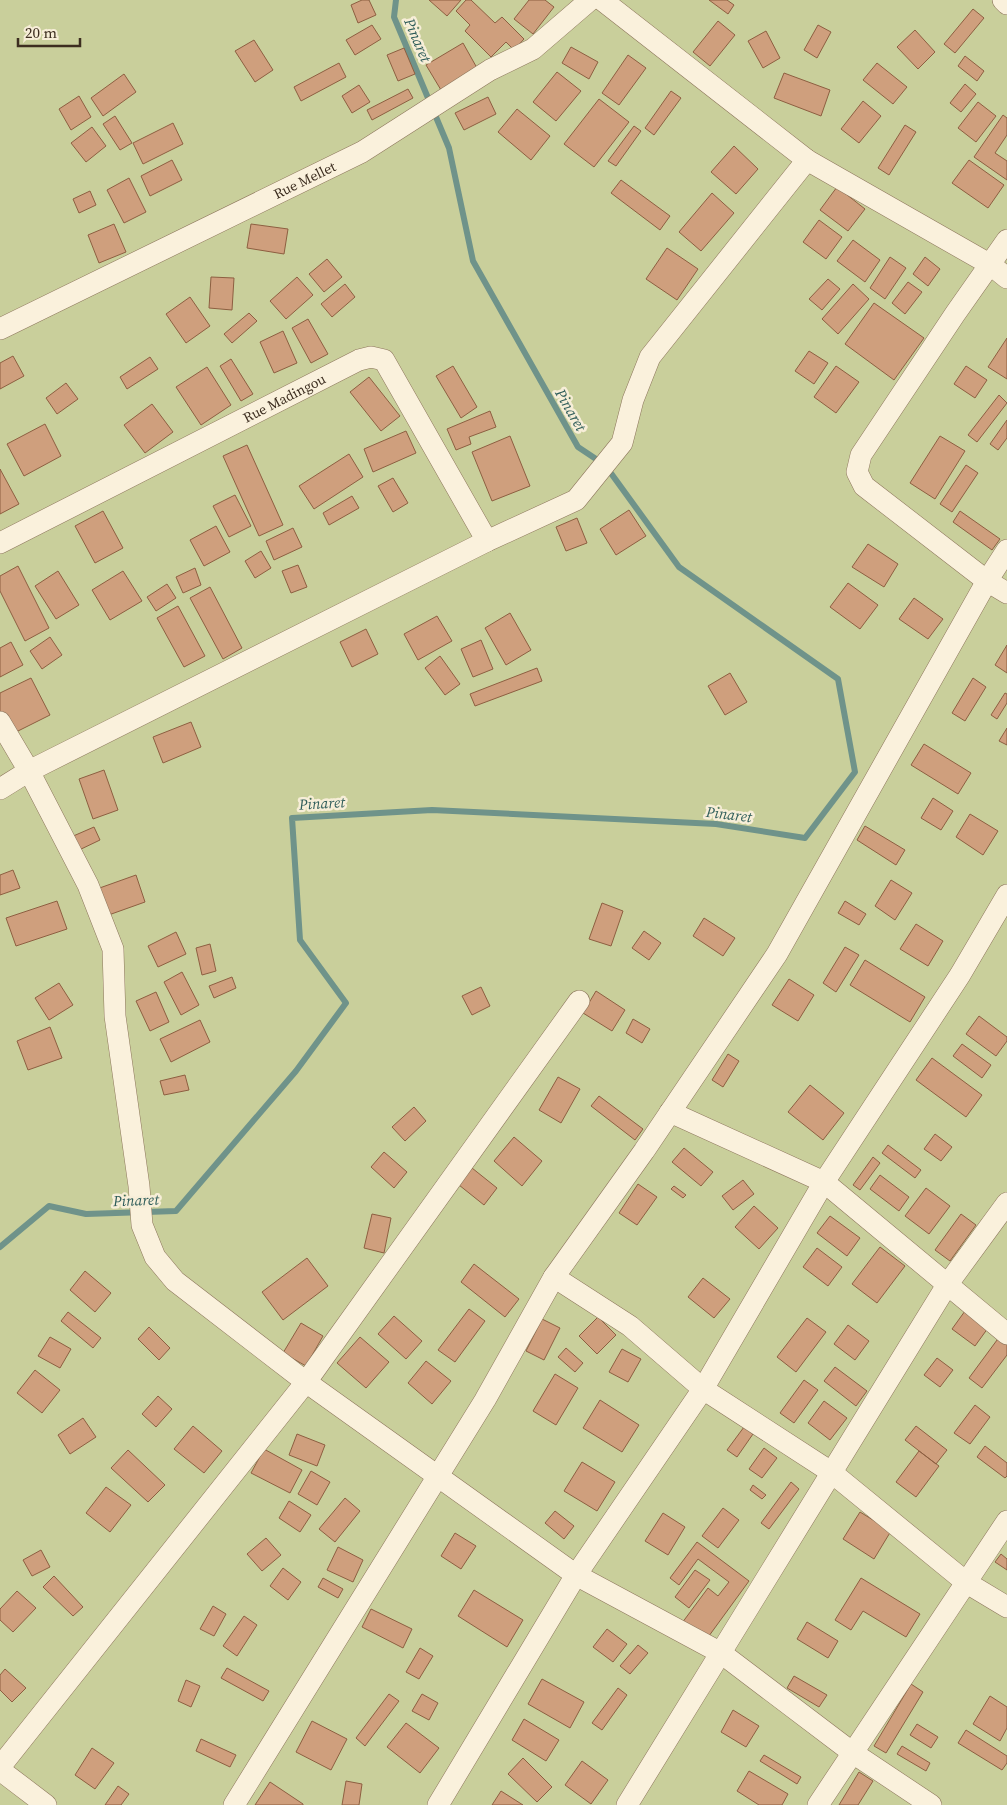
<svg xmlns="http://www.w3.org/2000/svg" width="1007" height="1805" viewBox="0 0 1007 1805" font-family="'Source Serif 4',serif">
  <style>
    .green { fill: #c9cf9b }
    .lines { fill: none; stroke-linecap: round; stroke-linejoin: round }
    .stream { stroke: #6f938a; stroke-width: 6 }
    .building { fill: #cf9f7d; stroke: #8d5f41 }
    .street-casing { stroke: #8d765c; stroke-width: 22 }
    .street { stroke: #faf1dc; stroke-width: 21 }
    .labels { text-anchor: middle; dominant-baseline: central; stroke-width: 5; stroke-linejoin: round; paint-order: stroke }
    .street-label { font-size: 14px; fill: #3d2e20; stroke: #f7eed8 }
    .water-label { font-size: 15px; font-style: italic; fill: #2f5d5a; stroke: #f7eed8 }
  </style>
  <rect width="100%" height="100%" fill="#f0e4c8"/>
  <path class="green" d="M0 0H1007V1805H0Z"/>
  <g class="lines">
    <path class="stream" d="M0 1247 49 1206 86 1214 176 1211 296 1071 346 1003 300 940 292 818 432 810 716 824 805 838 855 772 838 679 679 567 605 465 578 447 473 261 449 148 394 17 396 0"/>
  </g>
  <path class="building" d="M362 0H369L376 15 358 23 351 5Z
    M429 0H461L447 16Z
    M466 0H471L495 23 502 17 524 39 514 50 506 42 491 57 465 31 470 25 456 11Z
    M529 0H545L554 7 533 34 514 19Z
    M709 0H727L734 5 728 14Z
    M973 9 984 18 955 53 944 44Z
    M718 21 735 35 710 66 693 52Z
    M372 25 381 39 355 55 346 40Z
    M818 25 831 32 817 58 804 50Z
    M915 30 935 52 918 69 897 47Z
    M766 31 780 58 763 68 748 41Z
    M254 40 273 70 255 82 235 51Z
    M463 43 477 68 441 90 426 65Z
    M571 47 598 62 589 79 562 63Z
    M404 48 415 74 398 81 387 55Z
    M628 55 646 68 619 105 602 93Z
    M965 56 984 71 977 81 958 66Z
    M339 63 346 77 301 101 294 87Z
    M877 63 907 87 893 104 863 80Z
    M557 72 581 91 556 121 533 102Z
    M784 73 830 90 821 116 774 98Z
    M124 74 136 92 103 116 91 98Z
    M965 84 976 94 961 112 950 103Z
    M359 85 370 102 352 113 342 96Z
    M408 89 413 98 372 120 367 110Z
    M671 91 681 98 654 135 645 128Z
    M79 96 91 117 71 130 59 109Z
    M488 97 496 114 464 130 455 113Z
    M599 99 629 122 594 167 564 144Z
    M863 101 881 116 859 143 841 129Z
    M978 102 996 116 976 142 958 128Z
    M517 109 550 136 531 160 498 132Z
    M1003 115 1007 118V135L995 153 1007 161V180L974 157Z
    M115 116 132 143 120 150 103 124Z
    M173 123 183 144 143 164 133 143Z
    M905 125 916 132 889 175 878 168Z
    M634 126 641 131 616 166 608 161Z
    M92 127 106 146 86 162 71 143Z
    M734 146 758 169 736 194 711 172Z
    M172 160 182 180 150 196 141 176Z
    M969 160 1004 185 988 208 952 183Z
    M129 178 146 212 124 223 107 190Z
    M621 180 670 216 660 230 611 193Z
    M837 187 865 209 848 231 820 210Z
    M90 191 96 205 79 213 73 199Z
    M712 193 734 213 701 251 679 232Z
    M819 220 842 237 826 259 803 242Z
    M114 224 126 252 99 263 88 235Z
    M251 224 288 229 284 254 247 248Z
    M853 240 880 260 865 282 837 261Z
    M667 248 698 269 677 300 646 279Z
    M890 257 906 268 885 299 870 288Z
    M925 257 940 269 928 286 913 274Z
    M327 259 342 277 324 292 309 274Z
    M211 277 234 278 232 310 209 308Z
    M297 277 313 295 286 319 270 301Z
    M828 279 840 289 822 310 809 299Z
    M908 282 922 292 905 314 892 303Z
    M345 284 355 297 332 317 321 304Z
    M853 284 869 299 838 334 822 319Z
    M190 297 210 326 186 343 166 314Z
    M874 303 924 338 894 380 845 344Z
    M249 313 257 321 232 343 224 334Z
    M308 319 328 354 311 363 292 328Z
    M283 331 297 363 274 373 260 342Z
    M1007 338V379L988 367Z
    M809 351 828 363 814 384 795 371Z
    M13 356 24 376 0 389V363Z
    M150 357 158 369 127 389 120 377Z
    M231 359 253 394 241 401 220 366Z
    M453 366 477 407 461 418 436 376Z
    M836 366 859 382 836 413 814 397Z
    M966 366 987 380 975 398 954 384Z
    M207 367 231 405 201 425 176 387Z
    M369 377 400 416 381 431 350 392Z
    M66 383 78 399 57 414 46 398Z
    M999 395 1007 403 977 442 968 435Z
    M152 404 173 432 145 453 124 425Z
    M490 411 496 427 469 437 471 444 456 450 447 429Z
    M1007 420V438L998 450 990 444Z
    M45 424 61 456 24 476 7 444Z
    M406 431 416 453 373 472 364 449Z
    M510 436 530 486 492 501 472 452Z
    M940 436 965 451 935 499 910 483Z
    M247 445 283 525 259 536 223 456Z
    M349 454 363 477 314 509 299 486Z
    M966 465 978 473 952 512 940 504Z
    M0 469 19 504 0 514Z
    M393 478 408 503 393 512 378 486Z
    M235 495 251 526 229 537 213 506Z
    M352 496 359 508 329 525 323 513Z
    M629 510 646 536 616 555 600 529Z
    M103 511 123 548 95 563 75 526Z
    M960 511 1000 539 992 550 953 522Z
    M577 518 587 543 566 551 556 527Z
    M216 526 230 552 204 566 190 540Z
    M293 528 302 547 274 560 266 541Z
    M868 544 898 564 884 587 852 567Z
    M261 551 271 568 255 578 245 561Z
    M298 565 307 587 291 593 282 571Z
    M18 566 49 628 25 641 0 591V576Z
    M195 568 201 585 183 593 176 577Z
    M58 571 79 605 56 619 35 586Z
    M123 571 142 601 110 620 92 590Z
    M848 583 878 605 860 629 830 607Z
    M167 584 176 598 156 611 147 597Z
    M210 587 242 648 223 659 190 598Z
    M914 598 943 619 928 639 899 619Z
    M178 606 205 656 184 667 157 618Z
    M510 613 531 650 506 665 485 628Z
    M437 616 452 641 418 660 404 634Z
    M366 629 378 654 352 667 340 642Z
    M50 637 62 655 42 669 30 651Z
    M481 640 493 669 473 677 461 649Z
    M11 642 23 665 0 677V648Z
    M1007 645V673L995 665Z
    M440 656 460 684 445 695 425 668Z
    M537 668 542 681 475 706 470 694Z
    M730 673 747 702 725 715 708 686Z
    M31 678 50 715 4 738 0 730V693Z
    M973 678 986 687 965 721 952 713Z
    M1005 693 1007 694V703L997 719 991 715Z
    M191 722 201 747 163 763 153 737Z
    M1007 728V745L999 741Z
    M924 744 971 773 958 794 911 765Z
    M104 770 118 810 93 819 79 779Z
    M933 798 953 811 941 830 921 818Z
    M970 814 998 831 983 855 956 837Z
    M865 826 905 850 896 865 857 840Z
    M94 827 100 840 77 851 71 837Z
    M13 870 20 888 0 895V875Z
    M136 875 145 902 103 917 94 890Z
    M891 880 912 893 895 920 875 906Z
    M57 901 67 929 16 946 6 918Z
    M845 901 866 914 859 925 838 913Z
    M602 903 623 911 611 946 589 939Z
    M704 918 735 938 723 956 693 936Z
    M916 924 943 941 928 966 900 949Z
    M644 931 661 943 649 960 632 948Z
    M176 932 186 954 158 967 148 946Z
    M210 944 216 971 202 975 196 948Z
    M845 947 859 955 836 992 823 983Z
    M865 960 925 997 910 1022 850 985Z
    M182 972 199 1005 181 1015 164 982Z
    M232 977 236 988 214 998 209 986Z
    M789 979 814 995 798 1021 772 1005Z
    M59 983 73 1005 49 1020 35 998Z
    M481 987 490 1006 472 1015 462 996Z
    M596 991 625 1010 612 1031 583 1013Z
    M156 992 169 1022 150 1031 136 1001Z
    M979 1016 1007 1037V1041L996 1056 966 1034Z
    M633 1019 650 1029 642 1043 626 1033Z
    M200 1020 210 1042 171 1062 160 1039Z
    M50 1027 62 1058 28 1070 17 1041Z
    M962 1044 991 1065 982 1078 953 1056Z
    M728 1054 739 1061 723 1087 712 1080Z
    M932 1058 982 1095 966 1117 916 1080Z
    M185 1075 189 1090 164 1095 160 1081Z
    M558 1077 580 1089 561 1123 539 1110Z
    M810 1085 844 1113 823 1140 788 1112Z
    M599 1096 643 1129 635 1140 591 1106Z
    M414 1107 426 1121 405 1141 392 1127Z
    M935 1134 952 1147 941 1161 924 1149Z
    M514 1137 542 1161 522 1186 494 1161Z
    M888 1145 921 1170 915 1178 882 1153Z
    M684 1148 713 1172 701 1186 672 1162Z
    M384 1152 407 1172 394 1188 371 1167Z
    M873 1157 880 1163 860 1190 853 1185Z
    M472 1168 497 1188 484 1205 459 1185Z
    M880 1175 909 1197 899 1211 870 1189Z
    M743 1180 754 1194 733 1210 722 1196Z
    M638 1184 657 1197 637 1225 619 1213Z
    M674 1186 686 1195 683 1198 671 1189Z
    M926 1188 950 1206 929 1234 905 1216Z
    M754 1206 778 1228 759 1249 735 1227Z
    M372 1214 391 1218 384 1253 364 1248Z
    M961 1214 976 1225 950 1261 935 1250Z
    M830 1216 860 1238 847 1256 817 1233Z
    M880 1247 905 1266 877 1303 852 1284Z
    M817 1248 842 1267 828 1286 803 1267Z
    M307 1258 328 1286 283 1320 262 1292Z
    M474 1264 519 1299 505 1317 461 1282Z
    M85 1271 111 1293 95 1312 70 1290Z
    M703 1278 730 1299 714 1318 688 1297Z
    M469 1309 485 1321 455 1362 438 1350Z
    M965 1311 988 1328 975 1346 952 1329Z
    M68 1312 101 1338 93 1348 61 1321Z
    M394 1316 422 1341 406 1359 378 1334Z
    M598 1317 616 1335 597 1354 579 1336Z
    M807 1318 826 1332 796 1372 777 1357Z
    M542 1319 560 1328 544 1360 526 1351Z
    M301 1323 323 1336 306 1366 283 1353Z
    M848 1325 869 1341 855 1360 834 1344Z
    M149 1327 170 1348 159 1360 138 1339Z
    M1000 1336 1007 1341V1355L982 1388 969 1378Z
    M50 1337 71 1349 60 1368 38 1356Z
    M360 1337 389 1362 366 1388 337 1363Z
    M566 1348 583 1363 575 1372 558 1357Z
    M622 1349 641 1359 628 1382 609 1372Z
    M937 1358 953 1370 940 1387 924 1375Z
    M426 1361 451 1381 432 1404 408 1383Z
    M835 1367 867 1391 856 1406 824 1381Z
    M35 1370 60 1390 42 1413 17 1393Z
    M555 1374 578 1388 556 1425 533 1411Z
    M804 1380 818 1390 794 1423 780 1413Z
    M158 1396 172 1409 156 1427 142 1414Z
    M600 1400 639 1425 622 1452 583 1428Z
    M824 1401 847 1418 830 1440 808 1423Z
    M975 1405 990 1417 970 1444 954 1433Z
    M83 1418 96 1437 70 1454 58 1435Z
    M193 1426 222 1451 204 1473 174 1449Z
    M916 1426 947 1450 936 1464 905 1440Z
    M744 1427 753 1434 737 1457 727 1450Z
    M297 1434 325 1445 317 1466 289 1455Z
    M985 1446 1007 1463V1476L1005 1478 977 1457Z
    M764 1448 777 1458 762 1478 749 1469Z
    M264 1449 302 1470 290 1493 251 1473Z
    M128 1450 165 1485 148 1502 111 1468Z
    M919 1451 939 1466 916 1497 896 1482Z
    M582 1462 615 1482 597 1511 564 1491Z
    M311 1471 330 1482 317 1505 298 1494Z
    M791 1482 799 1489 769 1529 761 1523Z
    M753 1485 766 1495 762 1499 750 1490Z
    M106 1487 131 1505 110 1532 86 1513Z
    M345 1498 360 1511 335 1542 319 1529Z
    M289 1501 311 1515 300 1532 279 1518Z
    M723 1508 739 1520 718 1548 702 1536Z
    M555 1511 574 1526 564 1539 545 1523Z
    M860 1512 891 1531 874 1559 843 1539Z
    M663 1513 685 1527 668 1555 645 1541Z
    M455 1533 476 1546 461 1569 441 1556Z
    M266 1538 281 1555 262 1571 247 1554Z
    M697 1542 749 1581 706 1640 682 1623 708 1588 718 1596 729 1582 698 1559 679 1585 670 1578Z
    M338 1547 363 1560 353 1582 327 1570Z
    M41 1550 50 1567 32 1576 23 1560Z
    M1001 1554 1007 1559V1570L995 1562Z
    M283 1568 301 1582 288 1600 270 1586Z
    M695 1570 710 1580 689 1608 675 1597Z
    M54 1576 83 1607 73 1616 43 1587Z
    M323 1578 343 1589 338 1598 318 1587Z
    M861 1578 920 1614 906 1637 863 1611 851 1630 835 1620Z
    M474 1590 523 1620 507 1647 458 1616Z
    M17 1591 36 1608 13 1632 0 1620V1609Z
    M213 1606 226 1614 214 1636 200 1629Z
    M371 1609 412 1629 403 1648 362 1627Z
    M244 1616 257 1625 237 1656 223 1646Z
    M807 1622 838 1641 828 1658 797 1639Z
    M607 1629 627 1644 613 1662 593 1647Z
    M638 1645 648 1653 630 1674 620 1666Z
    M420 1648 433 1656 419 1679 406 1672Z
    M227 1668 269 1691 263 1701 221 1678Z
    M5 1669 26 1688 12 1702 0 1690V1675Z
    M794 1676 827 1695 819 1707 787 1688Z
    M542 1679 584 1702 570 1728 528 1704Z
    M186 1680 200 1686 191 1707 178 1701Z
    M911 1684 923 1692 886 1753 874 1746Z
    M618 1688 627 1695 602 1730 592 1723Z
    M389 1694 399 1701 365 1746 356 1738Z
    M422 1694 438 1703 429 1720 412 1711Z
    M990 1696 1007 1707V1728L1000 1741 973 1724Z
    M733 1710 759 1726 746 1747 721 1732Z
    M524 1719 559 1740 546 1761 512 1740Z
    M312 1721 347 1739 331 1770 296 1752Z
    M406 1723 439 1748 420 1773 387 1747Z
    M917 1724 938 1737 931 1748 910 1735Z
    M966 1730 1007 1756V1763L1002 1770 958 1743Z
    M201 1739 236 1755 230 1767 196 1751Z
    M902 1746 930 1763 926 1771 897 1754Z
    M92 1748 114 1763 95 1789 75 1775Z
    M764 1755 801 1777 797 1784 760 1761Z
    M523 1758 552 1787 537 1802 508 1774Z
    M582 1761 608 1780 591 1804 565 1785Z
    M749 1771 788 1794 782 1805H759L737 1791Z
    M859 1772 873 1781 858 1805H839Z
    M346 1781 362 1784 359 1805H342Z
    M270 1782 303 1804V1805H255Z
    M118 1786 129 1794 121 1805H105Z
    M501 1791 523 1805H492Z"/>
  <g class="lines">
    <defs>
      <g id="street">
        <path d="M602 0 807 160 991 265 1007 278"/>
        <path d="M1003 0 1007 4"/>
        <path d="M1007 240 955 314 861 455 857 472 864 486 987 581 1007 593"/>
        <path id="s1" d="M0 329 362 152 490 70 533 49 590 0"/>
        <path id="s2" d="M0 543 359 360 371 357 384 360 487 541"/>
        <path d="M0 722 29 771 88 885 113 949 115 1016 139 1186 142 1225 155 1257 175 1281 306 1382 576 1575 721 1653 853 1753 931 1805"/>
        <path d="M0 789 29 771 487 541 576 500 622 443 633 400 650 357 807 160"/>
        <path d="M670 1112 824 1182 1007 1334"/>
        <path d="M554 1277 630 1326 703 1389 831 1472 967 1583 1007 1607"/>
        <path d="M0 1767 306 1382 579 1001"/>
        <path d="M0 1770 46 1805"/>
        <path d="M234 1805 485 1400 554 1277 644 1151 777 954 987 581 1007 550"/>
        <path d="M438 1805 576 1575 703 1389 824 1182 960 975 1007 895"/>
        <path d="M627 1805 947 1285 1007 1203"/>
        <path d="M818 1805 1007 1521"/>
      </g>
    </defs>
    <use href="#street" class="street-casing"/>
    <use href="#street" class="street"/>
  </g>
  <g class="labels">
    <g class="street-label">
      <text stroke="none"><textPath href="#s1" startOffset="339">Rue Mellet</textPath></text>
      <text stroke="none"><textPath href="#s2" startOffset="319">Rue Madingou</textPath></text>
    </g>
    <g class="water-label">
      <text transform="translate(418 40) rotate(67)">Pinaret</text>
      <text transform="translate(571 410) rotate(60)">Pinaret</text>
      <text transform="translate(322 803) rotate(-3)">Pinaret</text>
      <text transform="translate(729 814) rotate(7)">Pinaret</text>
      <text transform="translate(136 1200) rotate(-2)">Pinaret</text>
    </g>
  </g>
  <path d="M18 38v8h62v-8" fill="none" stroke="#3d2e20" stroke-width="2.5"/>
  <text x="25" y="38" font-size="15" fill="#3d2e20" stroke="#f7eed8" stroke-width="4" paint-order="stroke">20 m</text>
</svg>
